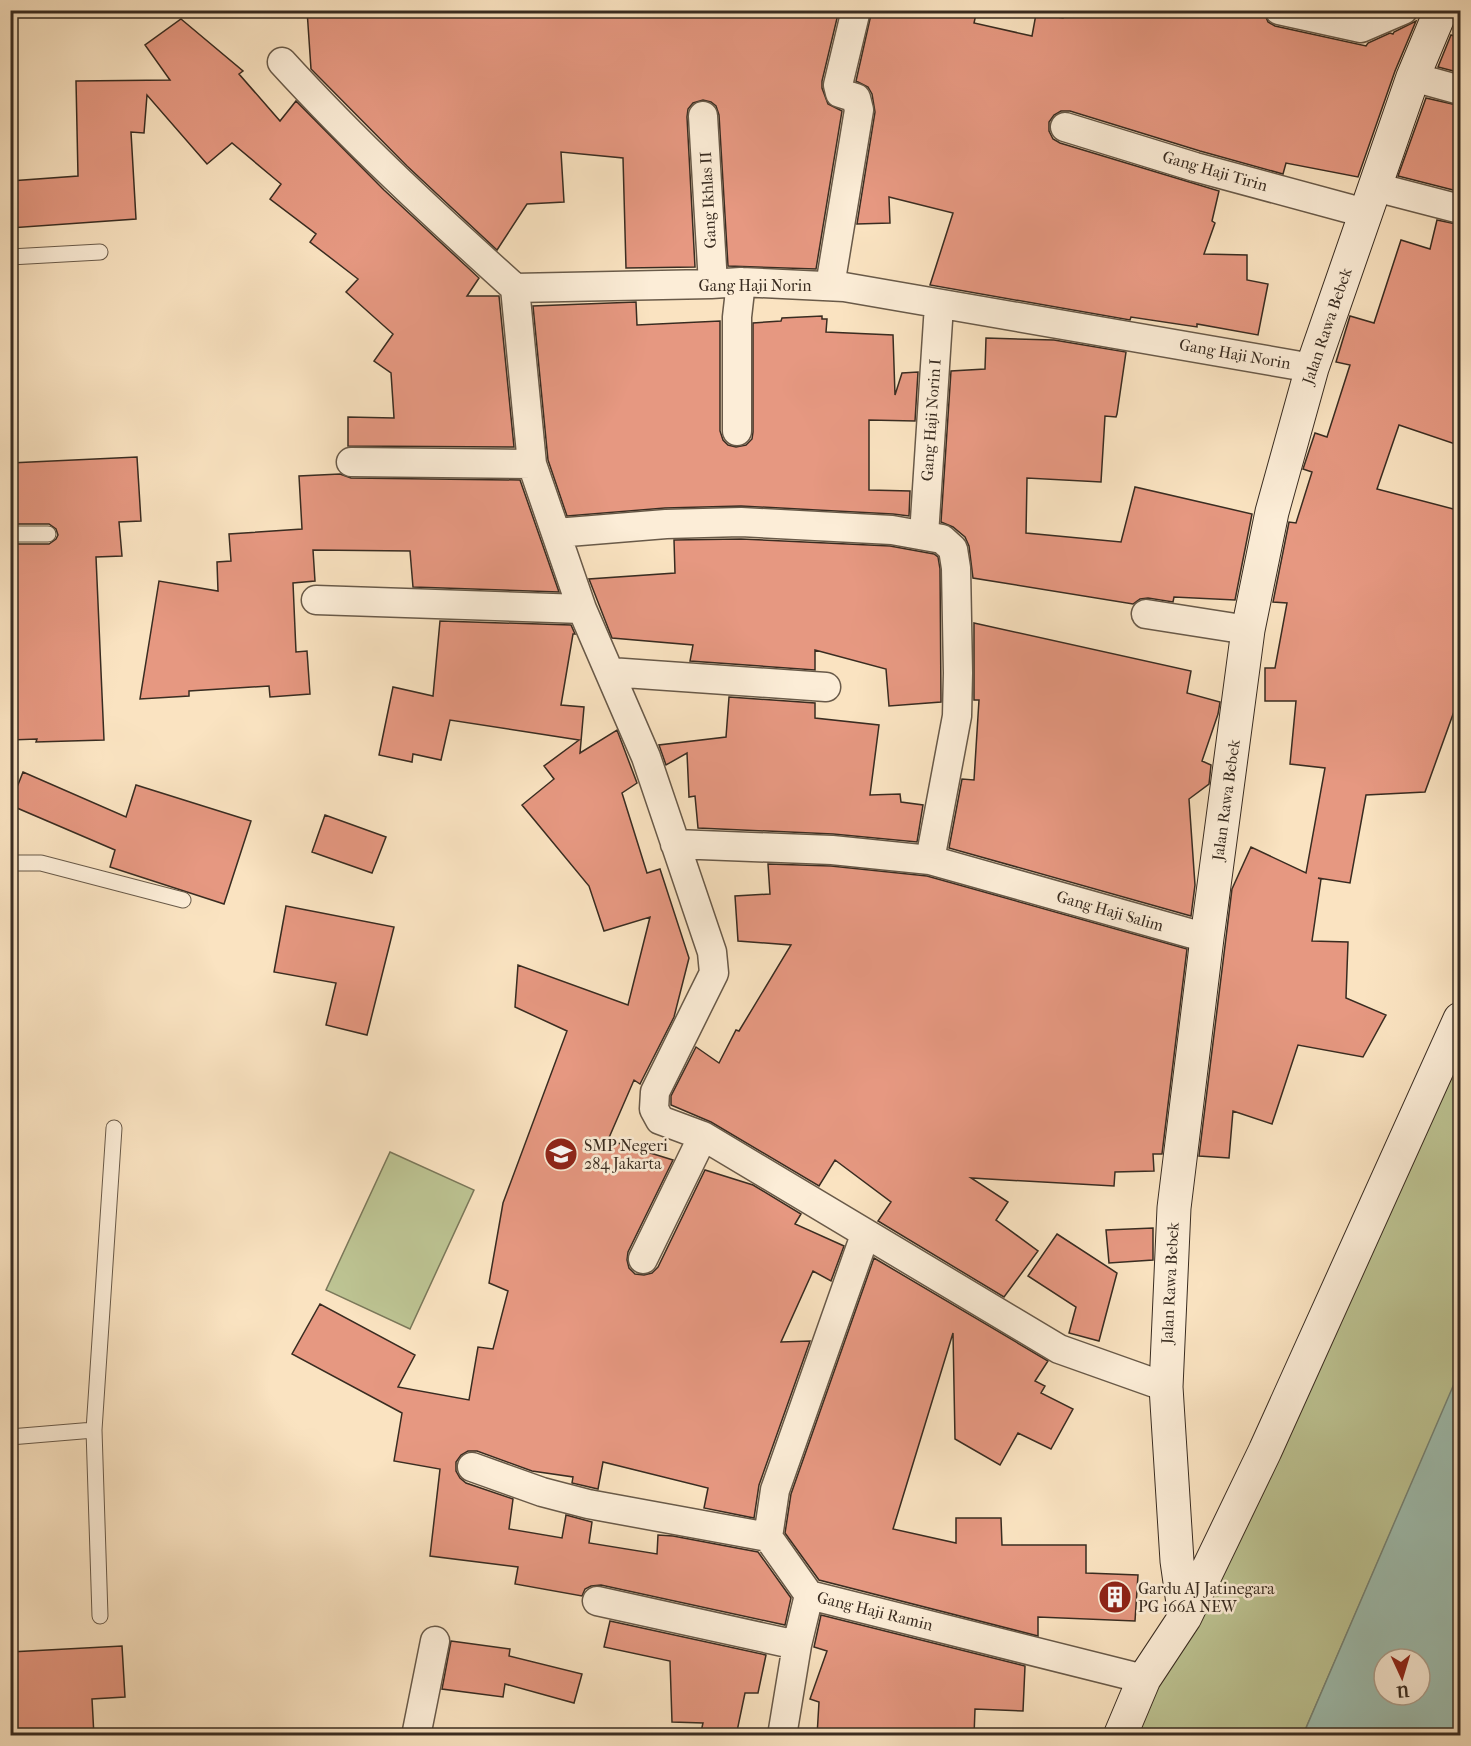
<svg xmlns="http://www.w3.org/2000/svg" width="1471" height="1746" viewBox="0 0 1471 1746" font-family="'IM FELL French Canon',serif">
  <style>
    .green { fill: #bdc493; stroke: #7b785a; stroke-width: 1.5 }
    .water { fill: #9ebeb0; stroke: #768477; stroke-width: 1.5; fill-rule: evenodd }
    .building { fill: #e69881; stroke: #392c21; stroke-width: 1.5 }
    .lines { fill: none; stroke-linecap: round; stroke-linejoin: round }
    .lane-casing { stroke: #695a49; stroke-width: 17 }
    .street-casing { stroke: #695a49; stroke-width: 31 }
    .secondary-casing { stroke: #392c21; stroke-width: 35 }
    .lane { stroke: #fcedd7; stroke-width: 15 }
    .street { stroke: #fcedd7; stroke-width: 28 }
    .secondary { stroke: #fcedd7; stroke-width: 33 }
    .labels { text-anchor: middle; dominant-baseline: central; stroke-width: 5; stroke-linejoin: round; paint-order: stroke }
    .street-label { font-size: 16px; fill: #392c21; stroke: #fcedd7 }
    .poi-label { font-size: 16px; fill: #392c21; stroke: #fcedd7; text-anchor: start }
  </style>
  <rect width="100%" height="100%" fill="#fae3c1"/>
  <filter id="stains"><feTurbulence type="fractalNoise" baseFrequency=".00333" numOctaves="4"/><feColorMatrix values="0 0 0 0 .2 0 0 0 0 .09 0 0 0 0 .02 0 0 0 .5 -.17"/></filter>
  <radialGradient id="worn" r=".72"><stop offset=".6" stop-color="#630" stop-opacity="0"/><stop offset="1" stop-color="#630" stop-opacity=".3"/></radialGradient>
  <path class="green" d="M1460 1019V1372L1303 1735 1120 1736Z
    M390 1152 474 1190 410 1329 326 1290Z"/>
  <path class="water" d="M1460 1370V1735H1303ZM1384 1659H1420V1695H1384Z"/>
  <path class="building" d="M307 10H709L740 15 742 10H839L822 81V88L828 104 842 111 816 269 728 266 719 115 716 106 711 102 703 100 693 103 688 109 687 117 695 267 626 268 623 158 561 152 564 202 527 204 497 250 407 166 311 69Z
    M872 10H977L974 23 1032 36 1036 14 1063 18 1064 10H1263L1268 22 1275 26 1366 46 1368 43 1390 33 1393 34 1394 32 1416 21 1395 71 1358 177 1286 163 1283 174 1200 151 1070 111H1061L1054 115 1049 122V131L1053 139 1060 143 1219 191 1212 221 1215 223 1204 254 1247 255V280L1268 284 1258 335 1197 324V327L1131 317 1130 320 930 285 953 213 889 197 890 223 857 224 875 112 872 94 868 87 856 81Z
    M181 19 243 71 239 74 280 121 296 101 384 190 479 278 467 296H499L514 447 348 446V417L394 418 391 373 374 361 393 334 346 292 358 279 310 242 316 234 270 199 281 184 232 143 207 164 147 95 144 133 131 132 136 219 10 228V181L78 176 76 81 170 80 145 45Z
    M1451 35 1461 38V73L1438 67Z
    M1426 98 1461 106V192L1398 176Z
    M1437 220 1461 225V446L1399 425 1377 489 1461 511V692L1425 792 1366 795 1350 883 1318 878 1321 879 1312 941 1348 942 1346 998 1386 1015 1363 1057 1298 1045 1272 1124 1233 1111 1229 1158 1199 1156 1232 889 1251 847 1306 873 1325 768 1290 764 1296 701H1265V668H1275L1287 603 1273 602 1289 522 1296 523 1312 472 1303 469 1315 433 1327 437 1350 365 1336 362 1350 316 1374 323 1401 240 1430 249Z
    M636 302 637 325 720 321V431L723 440 728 445 736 447 746 445 752 439 753 432V323L781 321 782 318 822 316V319H827L826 332 893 335 895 395 902 373 918 372 915 421 869 420V490L910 491 909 516 893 514 741 506 665 508 567 516 548 460 533 306Z
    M986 338 1054 340 1126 352 1117 414 1116 417 1105 416 1101 482 1027 478 1026 533 1121 542 1135 487 1252 514 1235 600 1174 597 1173 602 1148 598 1140 599 1133 604 973 578 969 546 965 537 953 527 941 522 951 371 985 369Z
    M137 457 141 521 119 522 122 556 96 557 104 740 36 742 37 739 10 740V544H49L56 539 58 535 56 529 49 524H10V463Z
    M340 474 351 478 520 480 559 592 413 587 410 551 313 550 315 581 293 583 296 652 307 651 310 694 270 697 269 686 189 691V696L140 699 159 581 218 591 217 562 231 561 229 534 302 529 299 476Z
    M741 539 890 546 934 554 938 557 940 569 941 702 889 706 886 669 815 650V670L690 661 693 645 612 638 589 579 675 573 674 540Z
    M440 621 571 625 575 634H573L561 705 584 707 580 753 617 730 637 783 622 793 647 873 660 869 689 958 674 1017 640 1084 634 1080 608 1140 673 1160 628 1252 627 1260 629 1268 635 1274 644 1275 652 1273 658 1267 705 1170 753 1185 801 1214 795 1224 844 1246 831 1281 813 1271 781 1342 810 1341 759 1485 754 1518 704 1508 708 1488 603 1462 598 1489 572 1483 573 1477 532 1471 477 1451H468L461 1455 456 1462V1471L460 1478 466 1483 513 1499 509 1529 562 1538 566 1515 592 1522 589 1543 657 1554 658 1535 673 1536 758 1552 791 1598 785 1625 601 1585 591 1586 585 1589 582 1596 515 1584 518 1567 430 1556 440 1469 394 1461 402 1413 292 1354 320 1304 415 1355 398 1387 469 1400 478 1347 493 1349 508 1291 489 1283 503 1203 567 1031 515 1007 518 965 628 1005 650 917 604 931 589 886 522 805 554 779 544 766 579 740 450 720 441 760 413 754 412 762 379 755 393 687 433 696Z
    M974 623 1191 671 1187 693 1220 702 1218 714 1202 761 1211 765 1209 784 1189 799 1195 885 1191 916 949 848 962 779 974 780 979 700H974Z
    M729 697 815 703V718L879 725 870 795 900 794 901 802 923 805 917 842 833 834 698 828 695 796 689 797 687 753 666 765 659 745 726 737Z
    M23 772 126 817 136 785 251 821 224 904 110 867 115 850 10 805Z
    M325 815 386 837 372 873 312 852Z
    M768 864 831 866 927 876 1187 949 1162 1154H1153L1154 1171 1115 1172 1114 1186 971 1178 1008 1202 996 1220 1038 1251 1004 1297 878 1221 891 1202 835 1160 819 1186 711 1122 671 1105V1096L696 1047 719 1063 736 1030 739 1031 791 945 738 941 735 896 770 894Z
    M286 906 394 927 367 1035 326 1025 336 983 274 972Z
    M1153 1228V1260L1109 1263 1106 1230Z
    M1057 1234 1117 1273 1099 1341 1069 1333 1076 1307 1028 1276Z
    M874 1258 1048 1361 1035 1381 1045 1386 1041 1393 1073 1409 1051 1449 1018 1433 1000 1465 955 1439 953 1333 893 1529 956 1543V1518H1001L1002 1545H1086V1573L1138 1575 1135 1621 1038 1617V1636L819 1580 785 1533 791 1494Z
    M821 1615 1025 1666 1023 1711 975 1709 974 1736H817L819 1702 810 1699 827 1651 814 1647Z
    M610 1621 766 1655 758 1693H745L736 1736H700L703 1723 672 1722 670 1661 604 1647Z
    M451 1641 510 1649 509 1656 582 1674 574 1703 505 1684 503 1697 442 1689Z
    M122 1646 125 1697 92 1699 94 1736H10V1652Z"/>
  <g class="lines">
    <defs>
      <path id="lane" d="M10 257 100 252
        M10 534H48
        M10 863H41L183 900
        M94 1430 100 1616
        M10 1437 94 1430 114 1128"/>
      <path id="street" d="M1279 10 1361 28 1403 10
        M282 62C355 142 434 215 515 288L711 284 741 282 844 287 1312 368
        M1413 77 1460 90
        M703 116 713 284
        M1065 127 1195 167 1365 213
        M1375 187 1460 209
        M830 286 859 110 856 98 840 93 838 85 856 10
        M515 288 532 464 582 609 646 757 712 952 714 973 655 1092 654 1109 660 1120 703 1136 1059 1349 1166 1387
        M737 431V317L741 282
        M351 462 532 464
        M556 533 666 524 741 522 892 530 942 539 953 549 956 568 958 673 957 716 930 860
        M924 535 939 305
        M316 600 582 609
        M1146 614 1248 630
        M610 672 826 687
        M675 844 832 850 930 860 1207 938
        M865 1235 775 1490 768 1537 809 1595 1144 1679
        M643 1259 703 1136
        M472 1467 542 1492 588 1504 768 1537
        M597 1601 797 1645
        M416 1736 435 1641
        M782 1736 797 1645 809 1595"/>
      <path id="secondary" d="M1185 1617 1177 1561 1166 1387 1174 1208 1207 938 1248 630 1272 512 1312 368 1413 77 1441 10
        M1120 1736 1144 1679 1185 1617 1265 1451 1460 1019"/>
    </defs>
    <use href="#lane" class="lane-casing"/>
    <use href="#street" class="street-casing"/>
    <use href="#secondary" class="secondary-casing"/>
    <use href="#lane" class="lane"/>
    <use href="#street" class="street"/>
    <use href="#secondary" class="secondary"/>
  </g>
  <defs>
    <symbol id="school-disc" viewBox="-11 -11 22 22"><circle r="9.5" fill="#8f2418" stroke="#fcedd7"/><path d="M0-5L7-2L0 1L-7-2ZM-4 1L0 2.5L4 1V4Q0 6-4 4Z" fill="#fff"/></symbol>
    <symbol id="building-disc" viewBox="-11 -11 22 22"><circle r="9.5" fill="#8f2418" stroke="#fcedd7"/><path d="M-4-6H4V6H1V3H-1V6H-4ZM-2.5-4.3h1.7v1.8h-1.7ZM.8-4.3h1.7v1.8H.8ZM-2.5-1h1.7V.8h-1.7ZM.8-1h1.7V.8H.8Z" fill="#fff"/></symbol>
  </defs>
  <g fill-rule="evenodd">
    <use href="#school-disc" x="542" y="1135" width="38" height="38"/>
    <use href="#building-disc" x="1096" y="1578" width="38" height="38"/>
  </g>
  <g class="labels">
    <g class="street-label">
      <text transform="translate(1215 171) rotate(16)">Gang Haji Tirin</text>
      <text transform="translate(708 200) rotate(-93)">Gang Ikhlas II</text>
      <text x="755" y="285">Gang Haji Norin</text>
      <text transform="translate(1327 326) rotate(-71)">Jalan Rawa Bebek</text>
      <text transform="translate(1235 354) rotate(10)">Gang Haji Norin</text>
      <text transform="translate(931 420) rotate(-86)">Gang Haji Norin I</text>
      <text transform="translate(1226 800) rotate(-82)">Jalan Rawa Bebek</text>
      <text transform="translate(1110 911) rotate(16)">Gang Haji Salim</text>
      <text transform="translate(1170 1283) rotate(-87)">Jalan Rawa Bebek</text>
      <text transform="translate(875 1611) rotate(14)">Gang Haji Ramin</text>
    </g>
    <g class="poi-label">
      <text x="584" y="1145">SMP Negeri<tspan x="584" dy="18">284 Jakarta</tspan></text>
      <text x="1138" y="1588">Gardu AJ Jatinegara<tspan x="1138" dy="18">PG 166A NEW</tspan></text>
    </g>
  </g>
  <rect width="1471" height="1746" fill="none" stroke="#fae3c1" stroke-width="36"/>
  <rect x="12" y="12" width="1447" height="1722" fill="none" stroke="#392c21" stroke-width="3"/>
  <rect x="18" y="18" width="1435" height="1710" fill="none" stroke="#392c21" stroke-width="1.5"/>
  <g transform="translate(1402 1677) rotate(176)"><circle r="28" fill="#fcedd7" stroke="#aea08e" stroke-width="1.5"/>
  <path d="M0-4.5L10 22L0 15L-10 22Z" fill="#8f2418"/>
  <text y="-9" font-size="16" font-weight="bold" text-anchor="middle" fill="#392c21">U</text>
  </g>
  <rect width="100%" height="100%" filter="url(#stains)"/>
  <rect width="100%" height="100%" fill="url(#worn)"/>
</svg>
